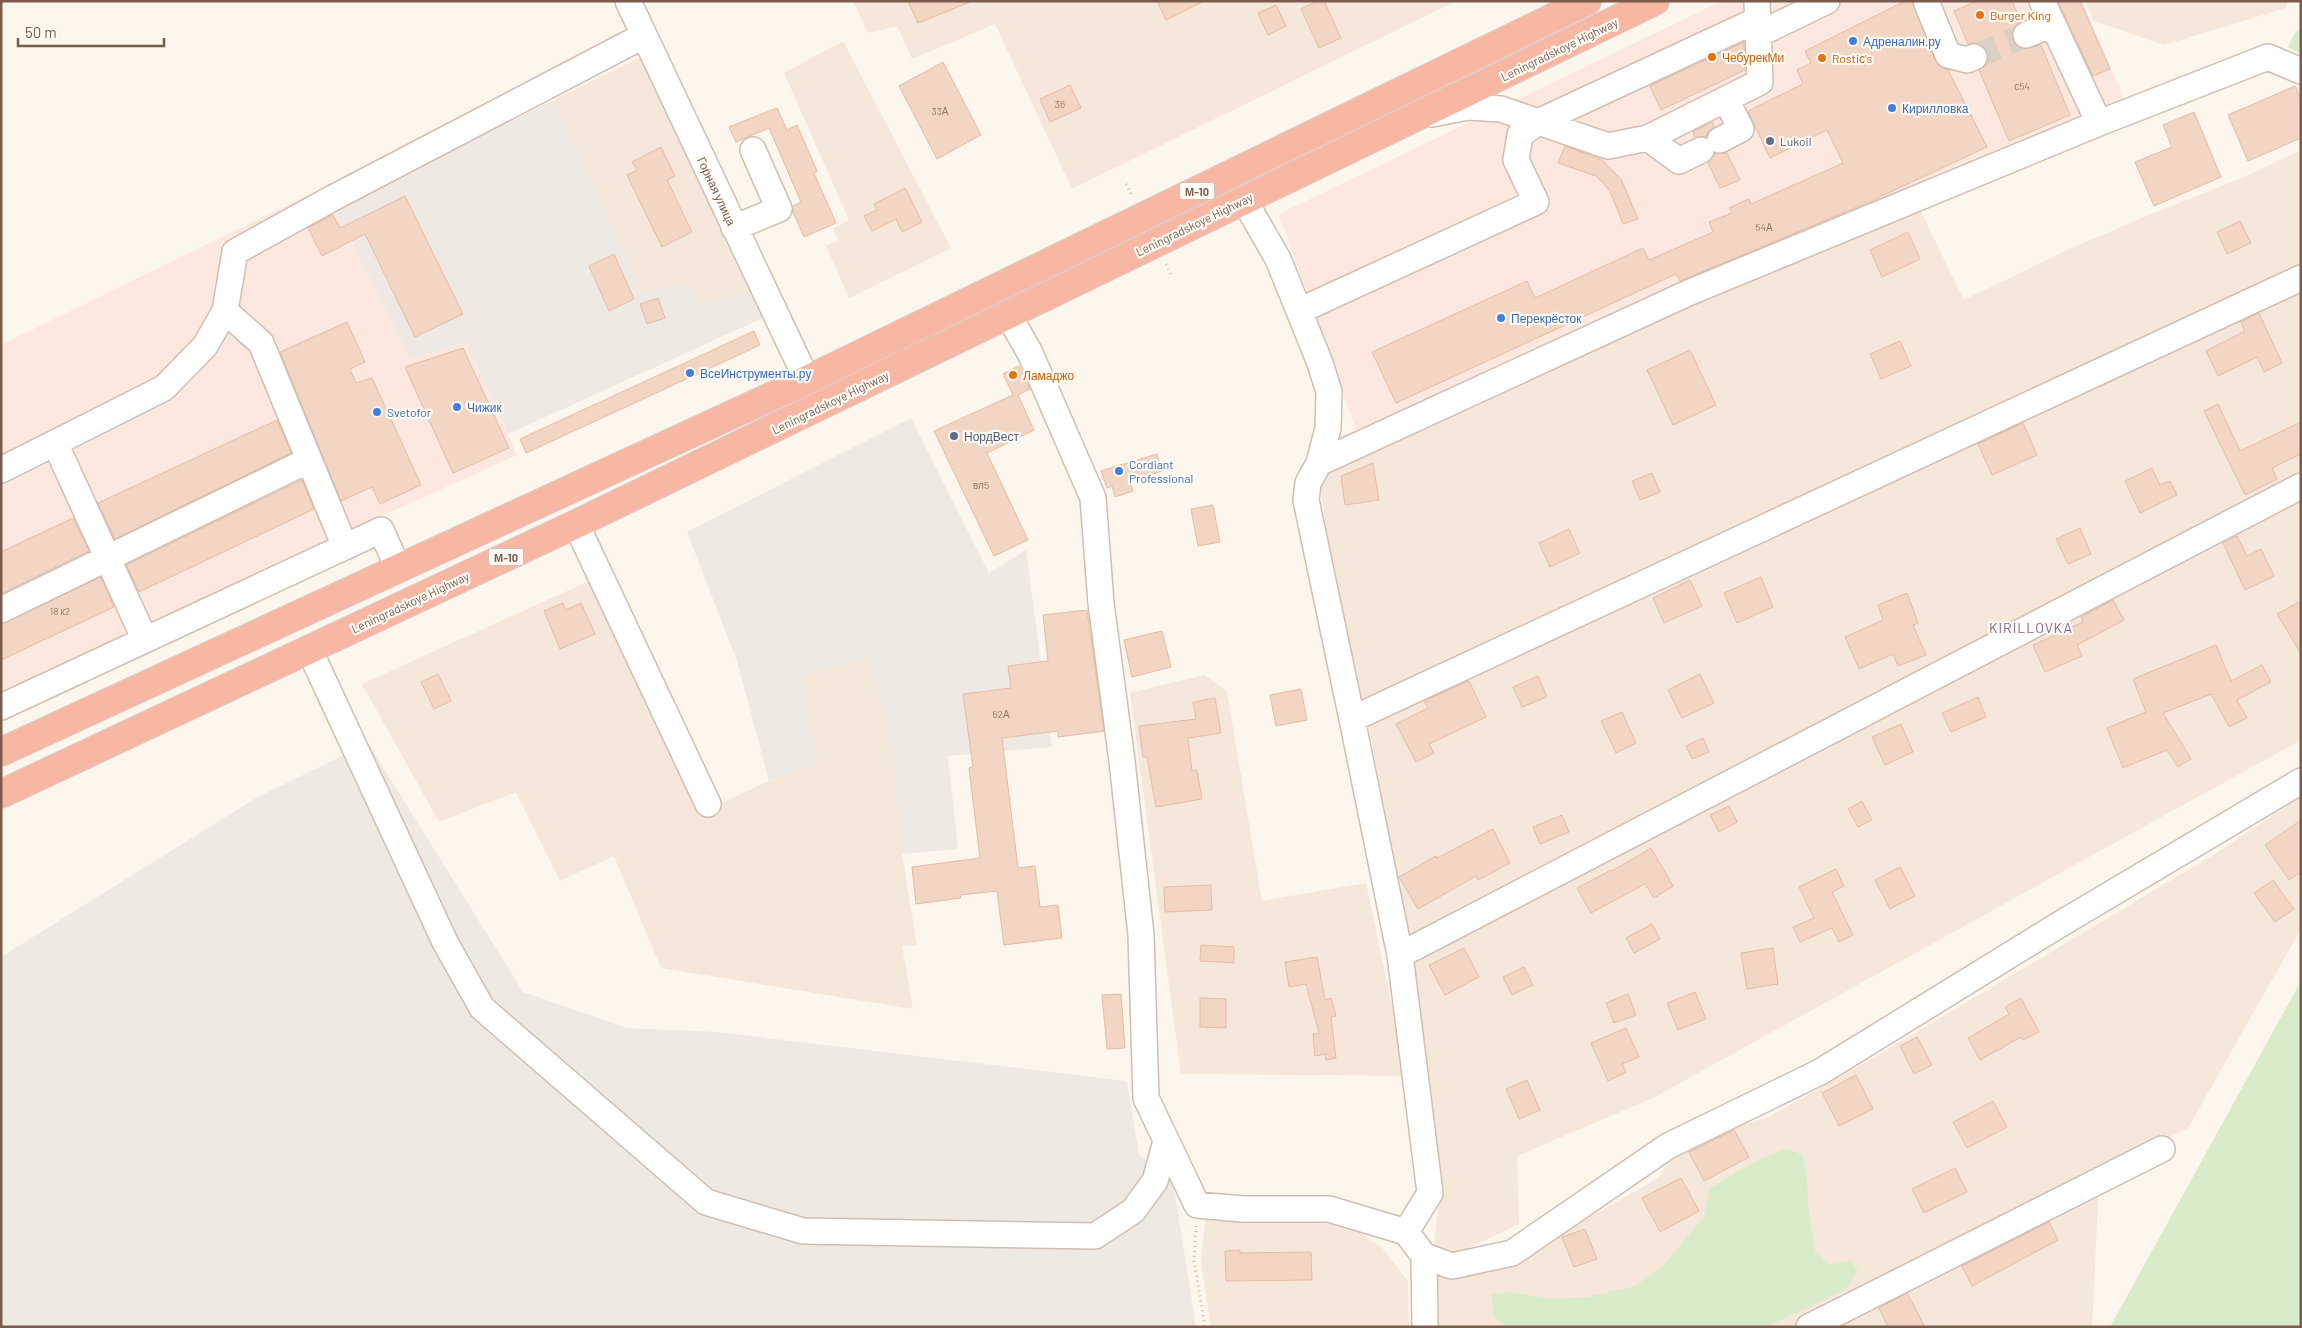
<svg xmlns="http://www.w3.org/2000/svg" width="2302" height="1328" viewBox="0 0 2302 1328" font-family="Barlow,sans-serif">
  <style>
    .residential { fill: #f5e8da }
    .commercial { fill: #fde8e0 }
    .industrial { fill: #efe9e4 }
    .green { fill: #d8ecc9 }
    .building { fill: #f3d5c3; stroke: #e6bba3 }
    .lines { fill: none; stroke-linecap: round; stroke-linejoin: round }
    .minor-tunnel { stroke: #dcd0c4; stroke-width: 25; stroke-dasharray: 25 12; stroke-linecap: butt }
    .minor-casing { stroke: #d1beb0; stroke-width: 28 }
    .highway-casing { stroke: #dad1cd; stroke-width: 30 }
    .path { stroke: #d9b8a5; stroke-width: 3; stroke-dasharray: 1 4; stroke-linecap: butt }
    .minor { stroke: #fff; stroke-width: 25 }
    .highway { stroke: #f7b7a3; stroke-width: 28 }
    .food-dot { fill: #e8710a; stroke: #fffaf3; stroke-width: 2 }
    .shop-dot { fill: #3f7fe0; stroke: #fffaf3; stroke-width: 2 }
    .service-dot { fill: #5c6f8a; stroke: #fffaf3; stroke-width: 2 }
    .labels { text-anchor: middle; dominant-baseline: central; stroke-width: 4.5; stroke-linejoin: round; paint-order: stroke }
    .number-label { font-size: 10px; fill: #987a6a }
    .shield { fill: #fffaf3; stroke: #a28b7f; stroke-width: 1 }
    .shield-label { font-size: 11px; font-weight: bold; fill: #7a5c4d }
    .food-label { font-size: 12px; fill: #c56008; stroke: #fffaf3; text-anchor: start }
    .shop-label { font-size: 12px; fill: #366cbe; stroke: #fffaf3; text-anchor: start }
    .street-label { font-size: 12px; fill: #7a5c4d; stroke: #fffaf3 }
    .service-label { font-size: 12px; fill: #4e5e75; stroke: #fffaf3; text-anchor: start }
    .neighbourhood-label { font-size: 14px; letter-spacing: 1px; fill: #846695; stroke: #fffaf3 }
  </style>
  <rect width="100%" height="100%" fill="#fdf6ec"/>
  <path class="residential" d="M853 1H1456L1072 189 995 24 912 59 897 26 868 33Z
    M2085 1H2288L2286 8 2164 45 2094 21Z
    M843 41 951 248 849 298 826 246 838 240 833 228 849 220 784 73Z
    M645 55 754 292 698 303 689 284 643 293 554 100Z
    M2301 150V269L1353 703 1337 609 1319 477 1685 308 1918 206 1964 300 2063 252 2144 217 2242 178Z
    M2301 282V477L1407 942 1368 719Z
    M2301 493V740L1653 1098 1517 1156 1519 1224 1460 1252 1434 1246 1440 1189 1414 962Z
    M589 581 700 813 769 781 819 763 801 676 870 656 893 752 902 854 917 945 902 946 913 1009 661 968 614 856 560 881 516 792 439 822 362 684Z
    M1204 675 1227 691 1262 901 1366 883 1407 1076 1181 1074 1130 693Z
    M2301 797V929L2188 1128 1791 1327H1430L1429 1270 1557 1235 1657 1179 1683 1144 1768 1117 1875 1057 2218 852Z
    M2099 1182 2092 1327H1815Z
    M1206 1212 1350 1226 1382 1248 1408 1281 1409 1327H1211L1201 1263Z"/>
  <path class="commercial" d="M1722 1H2082L2126 103 1685 287 1356 430 1279 214Z
    M324 187 410 359 466 342 517 455 382 516 1 703V345Z"/>
  <path class="industrial" d="M554 100 643 293 689 284 699 303 754 292 765 317 508 434 466 342 410 359 334 207Z
    M911 418 989 573 1026 550 1052 747 948 756 958 849 902 854 893 752 870 657 801 676 819 763 769 781 737 661 687 532Z
    M368 743 523 992 627 1028 717 1032 1127 1081 1139 1155 1172 1175 1196 1327H1V957L256 798Z"/>
  <path class="green" d="M2301 29V54L2288 47 2295 33Z
    M2301 981V1327H2110Z
    M1788 1148 1802 1155 1807 1174 1808 1205 1815 1251 1829 1265 1851 1260 1858 1272 1845 1290 1766 1327H1507L1494 1317 1491 1294 1511 1292 1552 1299 1588 1297 1635 1286 1663 1266 1704 1217 1710 1188 1760 1159Z"/>
  <path class="building" d="M908 1H970V2L918 23Z
    M1157 1H1204L1166 20Z
    M1317 1H1324L1341 38 1319 48 1301 9Z
    M1905 1H1912L1935 60 1939 66 1948 70 1987 147 1869 202 1680 281 1676 274 1396 403 1372 352 1527 281 1535 298 1643 248 1649 260 1713 232 1709 222 1732 213 1729 208 1749 199 1751 204 1843 163 1827 130 1770 158 1748 111 1803 84 1797 70 1811 63 1805 51Z
    M1977 1H2012L2021 22 2015 26 2012 33 2013 41 2018 47 2024 49 2041 45 2070 115 2009 141 1979 70 1986 65 1988 59 1987 52 1982 45 1975 43 1968 44 1954 11Z
    M2058 1H2080L2110 69 2093 76Z
    M1276 5 1286 26 1268 35 1258 13Z
    M1744 42 1745 70 1661 110 1650 86Z
    M943 62 981 135 937 159 899 86Z
    M1070 85 1081 108 1050 122 1040 99Z
    M2295 86 2301 99V138L2248 161 2228 115Z
    M777 108 787 130 797 125 817 171 814 173 836 223 804 237 793 212V206L801 202 769 128 736 142 729 127Z
    M2194 112 2221 177 2154 206 2135 162 2172 147 2163 125Z
    M1712 122 1714 127 1708 132 1706 137H1695L1693 132Z
    M1565 146 1602 160 1621 179 1638 219 1623 224 1610 191 1596 176 1558 163Z
    M661 147 675 176 667 180 692 232 662 247 627 175 637 170 632 162Z
    M1715 153H1727L1740 180 1720 188 1708 163Z
    M905 188 922 222 902 232 896 219 872 231 864 216 877 210 874 204Z
    M405 196 463 314 415 337 365 234 322 256 308 228 333 215 340 228Z
    M2240 221 2251 243 2227 254 2217 232Z
    M1908 232 1920 259 1882 277 1870 250Z
    M614 254 634 299 609 311 589 266Z
    M658 298 665 318 647 324 640 304Z
    M2259 313 2282 363 2264 372 2257 357 2218 376 2206 351 2245 331 2241 322Z
    M347 322 365 362 350 369 356 383 372 378 421 485 380 504 372 487 341 501 280 352Z
    M754 331 760 345 526 453 520 439Z
    M1900 341 1911 366 1881 379 1870 354Z
    M463 348 509 448 453 473 405 367Z
    M1690 350 1716 405 1673 425 1647 370Z
    M1019 366 1030 389 1018 395 1034 430 987 453 1028 540 994 556 934 431 1013 395 1003 374Z
    M2218 404 2240 451 2301 422V454L2272 468 2277 479 2245 495 2204 411Z
    M277 420 291 453 115 539 98 503Z
    M2023 423 2037 455 1992 475 1978 444Z
    M1157 454 1162 471 1130 481 1133 491 1115 497 1112 486 1107 488 1101 471Z
    M1373 463 1379 500 1345 505 1341 476Z
    M2152 468 2160 485 2170 481 2177 495 2140 513 2125 481Z
    M1652 473 1660 492 1640 500 1632 481Z
    M302 480 314 509 139 592 126 565Z
    M1213 505 1220 542 1198 546 1191 509Z
    M73 518 89 551 1 594V552Z
    M2080 528 2091 554 2068 564 2056 539Z
    M1569 529 1580 553 1550 567 1539 543Z
    M2237 536 2247 556 2261 549 2274 576 2245 590 2223 543Z
    M101 577 114 607 1 660V624Z
    M1761 577 1773 607 1737 623 1724 593Z
    M1690 580 1702 606 1664 623 1653 598Z
    M1907 593 1918 623 1913 625 1926 655 1898 666 1893 654 1859 669 1845 637 1883 620 1878 605Z
    M2113 600 2124 620 2077 645 2082 656 2045 672 2033 645 2083 622 2081 617Z
    M2301 601V654L2277 614Z
    M563 603 566 610 581 603 595 634 560 649 544 611Z
    M1087 610 1104 731 1058 737V731L1002 738 1018 868 1035 866 1040 907 1058 905 1062 938 1004 945 997 891 960 895 961 898 916 904 912 867 980 858 969 768 973 767 963 694 1011 688 1008 666 1048 661 1043 615Z
    M1162 631 1171 667 1132 677 1124 640Z
    M2216 645 2231 681 2262 665 2271 682 2237 700 2247 718 2229 727 2211 694 2163 713 2191 759 2178 767 2167 750 2123 768 2107 728 2146 712 2133 679Z
    M438 674 451 701 434 709 421 682Z
    M1700 674 1714 703 1682 718 1668 690Z
    M1538 676 1547 697 1522 707 1513 687Z
    M1469 681 1486 717 1429 744 1434 753 1416 762 1396 724 1428 708 1424 701Z
    M1301 689 1307 720 1276 726 1270 695Z
    M1978 697 1986 717 1951 732 1942 713Z
    M1215 698 1221 733 1188 738 1192 771 1197 770 1202 799 1156 807 1147 757H1143L1139 726 1196 719 1193 702Z
    M1622 712 1636 743 1616 753 1601 721Z
    M1901 724 1913 752 1885 765 1872 737Z
    M1703 738 1709 752 1692 759 1686 746Z
    M1862 801 1872 820 1858 827 1848 809Z
    M1729 806 1737 822 1719 832 1710 815Z
    M1562 815 1569 832 1540 844 1533 827Z
    M2301 820V872L2289 880 2265 845Z
    M1493 829 1510 863 1478 880 1476 876 1418 909 1399 877 1436 856 1437 858Z
    M1651 848 1673 886 1654 898 1645 884 1591 913 1577 888 1611 870 1612 871Z
    M1900 867 1915 896 1890 909 1875 880Z
    M1836 869 1844 886 1832 892 1853 935 1839 942 1832 928 1800 942 1793 927 1814 918 1799 887Z
    M2273 880 2294 909 2275 922 2254 893Z
    M1211 885 1212 910 1165 912 1164 887Z
    M1652 924 1660 939 1634 953 1626 938Z
    M1201 945 1234 947V963L1200 961Z
    M1464 948 1479 977 1445 995 1429 965Z
    M1773 948 1778 984 1747 989 1741 953Z
    M1317 957 1325 1000 1331 998 1336 1016 1331 1017 1336 1058 1326 1060 1325 1054 1315 1056 1313 1034 1319 1033 1306 984 1289 987 1285 962Z
    M1524 967 1533 985 1512 995 1503 977Z
    M1695 992 1706 1019 1678 1030 1667 1003Z
    M1121 994 1125 1048 1107 1049 1102 995Z
    M1628 994 1636 1015 1614 1023 1606 1003Z
    M1200 998 1226 999V1028L1200 1027Z
    M2021 998 2039 1032 2023 1040 2021 1037 1980 1060 1968 1038 2009 1014 2005 1007Z
    M1626 1028 1639 1057 1622 1064 1626 1072 1608 1081 1591 1043Z
    M1917 1037 1932 1065 1914 1074 1900 1046Z
    M1856 1075 1873 1109 1839 1126 1822 1093Z
    M1527 1080 1540 1110 1519 1119 1506 1089Z
    M1993 1101 2007 1127 1967 1148 1953 1122Z
    M1734 1130 1749 1157 1704 1181 1689 1152Z
    M1955 1168 1967 1192 1924 1213 1912 1189Z
    M1681 1178 1699 1211 1660 1232 1642 1198Z
    M2049 1222 2058 1240 1972 1286 1962 1266Z
    M1585 1229 1597 1259 1574 1267 1562 1237Z
    M1240 1250V1253L1311 1252 1312 1280 1226 1281 1225 1251Z
    M1907 1293 1925 1327H1888L1879 1308Z"/>
  <g class="lines">
    <path class="minor-tunnel" d="M1974 57 2026 35"/>
    <defs>
      <path id="minor" d="M628 1 807 380
        M1926 1 1948 55 1967 60 1974 57
        M2042 1 2099 123
        M1757 35 1827 1
        M2026 35 2053 24
        M2301 71 2268 57 2099 123 1688 293 1319 463 1308 483 1306 500 1352 719 2301 278
        M1432 114 1468 107 1501 109 1608 146 1648 138 1760 82 1757 1
        M1648 138 1679 161 1701 150
        M1720 140 1741 129 1726 100
        M1244 200 1278 259 1320 363 1329 392 1328 428 1319 463
        M734 228 779 209 753 150
        M225 311 261 343 345 547
        M1299 311 1536 202 1516 160 1520 135 1538 122 1757 20
        M1009 316 1030 353 1093 498 1101 603 1122 761 1141 935 1146 1098 1197 1205 1243 1209H1329L1406 1232 1424 1256 1452 1266 1512 1253 1668 1146 1820 1072 2057 926 2301 781
        M55 443 145 640
        M1 470 164 388 205 346 225 311 235 252 331 199 643 36
        M576 524 708 804
        M1 610 309 460
        M309 649 445 942 482 1008 706 1202 803 1231 1095 1236 1133 1211 1155 1181 1166 1141
        M1 707 381 530 398 568
        M1352 719 1400 955 1430 1193 1406 1232
        M1400 955 2301 486
        M1424 1256 1425 1327
        M1809 1327 2162 1149"/>
      <path id="highway" d="M1 752 807 380 1587 1
        M1 794 576 524 1655 1"/>
    </defs>
    <use href="#minor" class="minor-casing"/>
    <use href="#highway" class="highway-casing"/>
    <path class="path" d="M1126 184 1132 196
      M1166 264 1172 277
      M1196 1226 1194 1261 1205 1327"/>
    <use href="#minor" class="minor"/>
    <use href="#highway" class="highway"/>
  </g>
  <g class="food-dot">
    <circle cx="1980" cy="15" r="5"/>
    <circle cx="1712" cy="57" r="5"/>
    <circle cx="1822" cy="58" r="5"/>
    <circle cx="1013" cy="375" r="5"/>
  </g>
  <g class="shop-dot">
    <circle cx="1853" cy="41" r="5"/>
    <circle cx="1892" cy="108" r="5"/>
    <circle cx="1501" cy="318" r="5"/>
    <circle cx="690" cy="373" r="5"/>
    <circle cx="457" cy="407" r="5"/>
    <circle cx="377" cy="412" r="5"/>
    <circle cx="1119" cy="471" r="5"/>
  </g>
  <g class="service-dot">
    <circle cx="1770" cy="141" r="5"/>
    <circle cx="954" cy="436" r="5"/>
  </g>
  <g class="labels">
    <g class="number-label">
      <text x="2022" y="86">с54</text>
      <text x="1060" y="104">36</text>
      <text x="940" y="111">33А</text>
      <text x="1764" y="227">54А</text>
      <text x="981" y="485">вл5</text>
      <text x="60" y="611">18 к2</text>
      <text x="1001" y="714">62А</text>
    </g>
    <g class="shield">
      <rect x="1179.5" y="182.5" width="35" height="17" rx="4"/>
      <rect x="488.5" y="548.5" width="35" height="17" rx="4"/>
    </g>
    <g class="shield-label">
      <text x="1197" y="191">М-10</text>
      <text x="506" y="557">М-10</text>
    </g>
    <g class="food-label">
      <text x="1990" y="15">Burger King</text>
      <text x="1722" y="57">ЧебурекМи</text>
      <text x="1832" y="58">Rostiс's</text>
      <text x="1023" y="375">Ламаджо</text>
    </g>
    <g class="shop-label">
      <text x="1863" y="41">Адреналин.ру</text>
      <text x="1902" y="108">Кирилловка</text>
      <text x="1511" y="318">Перекрёсток</text>
      <text x="700" y="373">ВсеИнструменты.ру</text>
      <text x="467" y="407">Чижик</text>
      <text x="387" y="412">Svetofor</text>
      <text x="1129" y="464">Cordiant<tspan x="1129" dy="14">Professional</tspan></text>
    </g>
    <g class="street-label">
      <text transform="translate(1559 49) rotate(-26)">Leningradskoye Highway</text>
      <text transform="translate(717 191) rotate(65)">Горная улица</text>
      <text transform="translate(1194 224) rotate(-26)">Leningradskoye Highway</text>
      <text transform="translate(830 402) rotate(-26)">Leningradskoye Highway</text>
      <text transform="translate(410 602) rotate(-25)">Leningradskoye Highway</text>
    </g>
    <g class="service-label">
      <text x="1780" y="141">Lukoil</text>
      <text x="964" y="436">НордВест</text>
    </g>
    <g class="neighbourhood-label">
      <text x="2031" y="627">KIRILLOVKA</text>
    </g>
  </g>
  <rect width="2302" height="1328" fill="none" stroke="#7a5c4d" stroke-width="5"/>
  <path d="M18 38v8h146v-8" fill="none" stroke="#7a5c4d" stroke-width="2.5"/>
  <text x="25" y="38" font-size="15" fill="#7a5c4d" stroke="#fffaf3" stroke-width="4" paint-order="stroke">50 m</text>
</svg>
